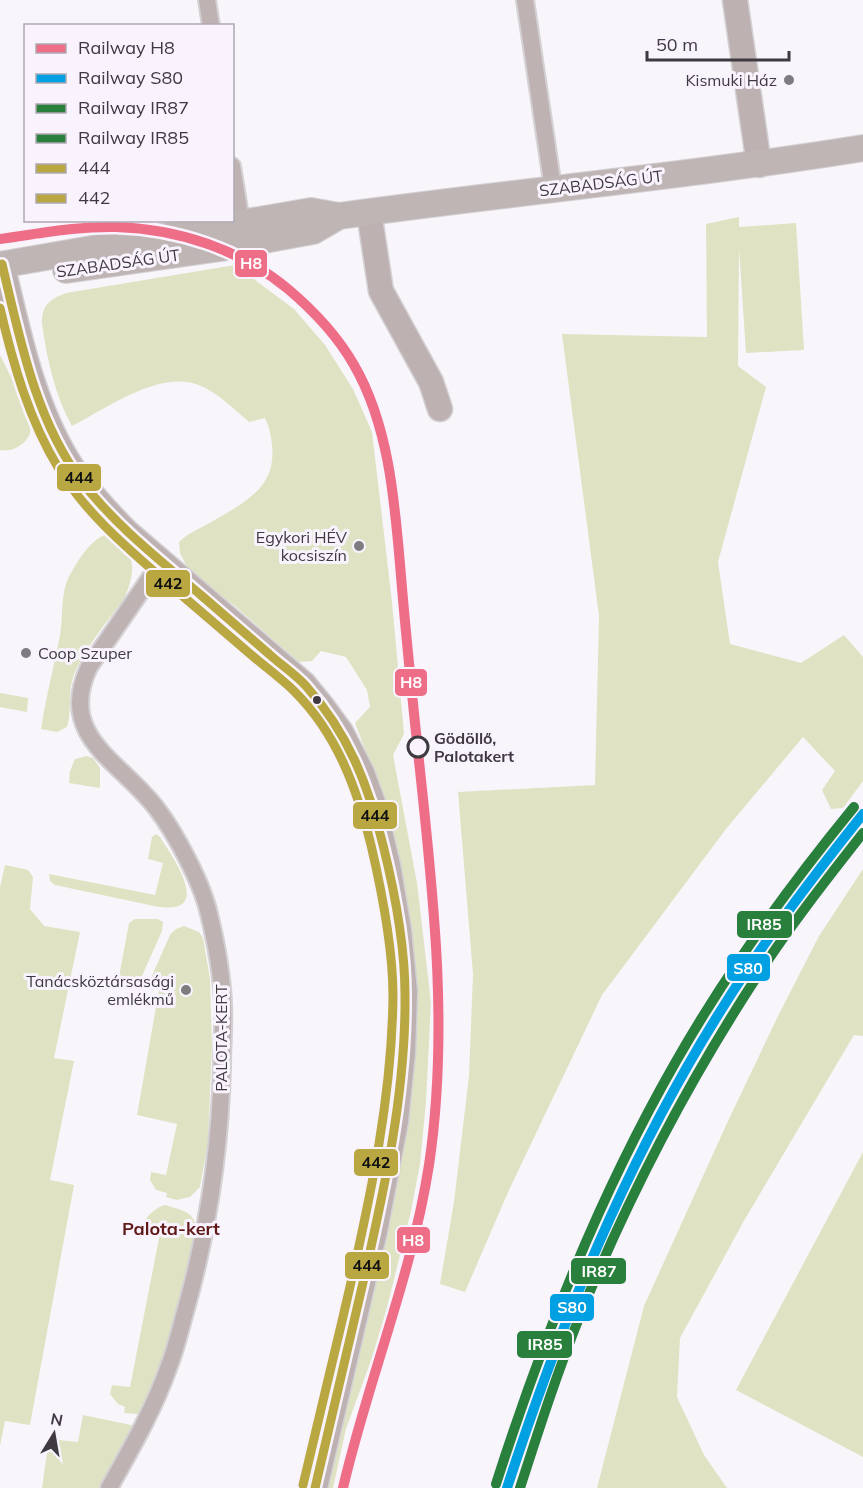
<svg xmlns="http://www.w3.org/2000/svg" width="863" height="1488" viewBox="0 0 863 1488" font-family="Mulish,sans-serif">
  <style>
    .green { fill: #dfe3c3 }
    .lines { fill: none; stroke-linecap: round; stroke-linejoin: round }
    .street-casing { stroke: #d4d1d5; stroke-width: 20 }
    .secondary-casing { stroke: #d4d1d5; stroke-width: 27 }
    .primary-casing { stroke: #d4d1d5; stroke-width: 28 }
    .street { stroke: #beb3b2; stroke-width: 16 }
    .secondary { stroke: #bdb1b1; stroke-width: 24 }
    .primary { stroke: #c0b5b5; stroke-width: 26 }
    .bus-1-casing { stroke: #f9f3fe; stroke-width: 14 }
    .bus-2-casing { stroke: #f9f3fe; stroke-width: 14 }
    .bus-1 { stroke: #b9a742; stroke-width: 9 }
    .bus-2 { stroke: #b9a742; stroke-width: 9 }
    .rail-1-casing { stroke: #f9f3fe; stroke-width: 15 }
    .rail-2-casing { stroke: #f9f3fe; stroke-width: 15 }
    .rail-3-casing { stroke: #f9f3fe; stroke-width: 15 }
    .rail-4-casing { stroke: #f9f3fe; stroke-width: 15 }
    .rail-1 { stroke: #ed6e86; stroke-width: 10 }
    .rail-2 { stroke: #00a0e3; stroke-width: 10 }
    .rail-3 { stroke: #29803c; stroke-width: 10 }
    .rail-4 { stroke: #29803c; stroke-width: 10 }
    .poi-dot { fill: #7f7c81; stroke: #f9f3fe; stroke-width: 2 }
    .bus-dot { fill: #3e3a40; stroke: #f9f3fe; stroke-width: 2 }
    .stop-dot { fill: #f9f3fe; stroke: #3e3a40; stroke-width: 3 }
    .labels { text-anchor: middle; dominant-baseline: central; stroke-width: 6; stroke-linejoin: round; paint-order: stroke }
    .poi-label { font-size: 16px; fill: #3e3a40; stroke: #f9f3fe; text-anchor: end }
    .street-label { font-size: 16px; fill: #3e3a40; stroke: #f9f3fe }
    .stop-label { font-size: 16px; font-weight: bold; fill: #3e3a40; stroke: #f9f3fe; text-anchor: start }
    .neighbourhood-label { font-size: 18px; font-weight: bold; fill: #5f1a18; stroke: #f9f3fe }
    .line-badge { stroke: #f9f3fe; stroke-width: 2 }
    .badge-label { font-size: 16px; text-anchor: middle; font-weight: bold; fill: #fff }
    .pale-badge-label { font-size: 16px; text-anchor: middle; font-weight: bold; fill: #111 }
  </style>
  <rect width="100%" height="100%" fill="#f9f6fb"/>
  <path class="green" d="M739 217V227L796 223 804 350 746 353 739 248 738 366 766 387 718 562 730 644 801 663 844 635 863 657V781L843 808 831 809 822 790 835 771 803 737 726 829 602 995 509 1190 465 1292 440 1284 454 1202 469 1076 473 974 458 792 595 785 599 616 562 334 707 337 706 224Z
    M235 265 294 309 325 345 353 389 372 432 392 602 404 734 393 755 417 883 431 1002 426 1102 420 1164 411 1211 380 1336 346 1429 333 1488H323L409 1101 377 781 355 723 370 707 367 690 346 657 321 651 312 661 299 662 235 606 190 573 180 553 179 542C187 534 196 530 206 525 241 504 277 490 272 445 271 434 269 427 265 418L249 422C235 410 218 393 201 386 162 368 107 408 72 426 55 396 47 359 42 324 41 306 50 299 66 293Z
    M0 355C7 369 34 420 30 433 29 437 25 442 22 444 15 450 8 451 0 450Z
    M105 535C137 546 137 571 124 599 108 620 79 656 72 681 68 696 72 712 67 727L57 732 41 729C46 697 54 666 60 635 63 618 61 600 66 584 71 570 90 539 105 535Z
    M0 693 28 698 27 712 0 707Z
    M86 756 93 758 100 768V788L69 783 70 771 75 759Z
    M156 834 160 837C175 860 215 918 154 906L55 885 50 881 49 874 155 895 163 863 148 859 152 837Z
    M5 865 28 870 33 877 30 909 44 926 80 932 54 1058 74 1061 50 1180 74 1185 30 1425 5 1421 0 1446V887Z
    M863 869V1036L854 1035 745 1219 680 1338 677 1397 704 1455 727 1488H597L644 1306 728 1121 778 1016 819 936Z
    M135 919H158L163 922 162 931 138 985 118 982 129 923Z
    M184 926 199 932 203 938 210 979 212 1045 208 1142 200 1187 190 1197 177 1200 166 1197 167 1193 156 1190 150 1180 151 1172 166 1175 177 1124 137 1115 159 990 146 989 170 935 176 929Z
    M863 1152V1457L736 1390Z
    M165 1205C184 1211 195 1211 197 1232 184 1288 171 1366 138 1414L124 1413 125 1407 118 1404 110 1394 112 1385 130 1387 161 1228 143 1223C149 1214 155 1208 165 1205Z
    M83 1415 136 1426 99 1488H42L49 1439 78 1442Z"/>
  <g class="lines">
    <defs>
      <path id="street" d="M207 0 211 26
        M525 0 553 188
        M232 166 241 222
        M109 1488C131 1449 154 1409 169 1366 177 1346 181 1325 187 1305 209 1225 220 1151 222 1067 222 1046 224 1025 223 1004 222 974 216 943 209 914 202 883 176 834 157 809 121 761 56 737 89 667L161 562"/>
      <path id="secondary" d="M735 0 759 165
        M369 212 381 291 431 382 440 409
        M2 264C18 331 32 402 68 461 84 487 105 510 127 532L304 684 322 706 341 732 362 773 373 803 388 865 399 930 405 992 403 1052 396 1121 375 1231 315 1488"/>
      <path id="primary" d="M0 265 311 211 339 216C513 192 689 176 863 148
        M66 270 221 248 313 231 339 216"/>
    </defs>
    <use href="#street" class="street-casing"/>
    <use href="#secondary" class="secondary-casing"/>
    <use href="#primary" class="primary-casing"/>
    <use href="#street" class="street"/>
    <use href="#secondary" class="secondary"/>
    <use href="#primary" class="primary"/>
    <defs>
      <path id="bus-1" d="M2 264C20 339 35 419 82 482 116 526 160 560 202 596 224 615 247 635 269 654 281 665 295 674 306 686 348 733 368 784 383 845 395 893 405 945 405 995 406 1093 384 1191 362 1287 346 1354 331 1421 315 1488"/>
      <path id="bus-2" d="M0 308C13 364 29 420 59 469 86 513 125 546 164 580 194 606 225 632 255 658 268 669 283 680 295 692 337 734 357 789 371 845 382 892 393 947 393 996 392 1096 371 1194 349 1291 334 1356 318 1421 303 1485"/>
    </defs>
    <use href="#bus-1" class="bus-1-casing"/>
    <use href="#bus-2" class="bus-2-casing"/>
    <use href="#bus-1" class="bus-1"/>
    <use href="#bus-2" class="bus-2"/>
    <defs>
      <path id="rail-1" d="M0 239C38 234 77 226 116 227 178 229 240 249 288 289 314 311 337 335 354 365 390 427 395 506 401 576 405 625 410 674 415 723 430 869 451 1018 429 1165 412 1275 368 1380 343 1488"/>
      <path id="rail-2" d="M507 1488C567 1303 640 1129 749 967 784 914 823 864 863 814"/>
      <path id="rail-3" d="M520 1488C539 1429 558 1370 581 1313 629 1195 688 1082 758 975 790 926 826 880 863 833"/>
      <path id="rail-4" d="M496 1484C555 1300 630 1120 740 959 775 907 814 856 854 807"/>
    </defs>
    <use href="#rail-1" class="rail-1-casing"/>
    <use href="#rail-2" class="rail-2-casing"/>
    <use href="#rail-3" class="rail-3-casing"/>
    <use href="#rail-4" class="rail-4-casing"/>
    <use href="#rail-1" class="rail-1"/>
    <use href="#rail-2" class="rail-2"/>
    <use href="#rail-3" class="rail-3"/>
    <use href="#rail-4" class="rail-4"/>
  </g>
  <g class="poi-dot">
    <circle cx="789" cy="80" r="6"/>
    <circle cx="359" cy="546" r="6"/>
    <circle cx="26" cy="653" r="6"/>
    <circle cx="186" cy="990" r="6"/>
  </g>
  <circle class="bus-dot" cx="317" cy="700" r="5"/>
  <circle class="stop-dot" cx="418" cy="747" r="10"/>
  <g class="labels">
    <g class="poi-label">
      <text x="777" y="80">Kismuki Ház</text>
      <text x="347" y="537">Egykori HÉV<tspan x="347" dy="18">kocsiszín</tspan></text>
      <text x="38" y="653" text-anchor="start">Coop Szuper</text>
      <text x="174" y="981">Tanácsköztársasági<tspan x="174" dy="18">emlékmű</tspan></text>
    </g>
    <g class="street-label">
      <text transform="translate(601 183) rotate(-7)">SZABADSÁG ÚT</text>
      <text transform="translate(118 263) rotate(-8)">SZABADSÁG ÚT</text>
      <text transform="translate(221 1038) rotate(-90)">PALOTA-KERT</text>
    </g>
    <g class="stop-label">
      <text x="434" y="738">Gödöllő,<tspan x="434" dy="18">Palotakert</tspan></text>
    </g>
    <g class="neighbourhood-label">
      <text x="171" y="1228">Palota-kert</text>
    </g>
  </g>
  <g class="line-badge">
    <rect x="234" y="249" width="34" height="29" rx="6" fill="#ed6e86"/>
    <rect x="56" y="463" width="46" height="29" rx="6" fill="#b9a742"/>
    <rect x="145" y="569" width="46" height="29" rx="6" fill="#b9a742"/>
    <rect x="394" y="668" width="34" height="29" rx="6" fill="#ed6e86"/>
    <rect x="352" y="801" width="46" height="29" rx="6" fill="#b9a742"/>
    <rect x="736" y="910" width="57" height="29" rx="6" fill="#29803c"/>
    <rect x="726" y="953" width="45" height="29" rx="6" fill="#00a0e3"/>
    <rect x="353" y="1148" width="46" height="29" rx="6" fill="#b9a742"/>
    <rect x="396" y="1226" width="35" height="28" rx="6" fill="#ed6e86"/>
    <rect x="344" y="1251" width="46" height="29" rx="6" fill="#b9a742"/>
    <rect x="570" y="1257" width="57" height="28" rx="6" fill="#29803c"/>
    <rect x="549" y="1293" width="46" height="29" rx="6" fill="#00a0e3"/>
    <rect x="516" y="1330" width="57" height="29" rx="6" fill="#29803c"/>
  </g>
  <g class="badge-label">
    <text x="251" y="269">H8</text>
    <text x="411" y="688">H8</text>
    <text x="764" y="930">IR85</text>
    <text x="748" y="974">S80</text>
    <text x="413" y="1246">H8</text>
    <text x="599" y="1277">IR87</text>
    <text x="572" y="1313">S80</text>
    <text x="545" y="1350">IR85</text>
  </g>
  <g class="pale-badge-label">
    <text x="79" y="483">444</text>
    <text x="168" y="589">442</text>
    <text x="375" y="821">444</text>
    <text x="376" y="1168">442</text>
    <text x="367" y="1271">444</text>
  </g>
  <rect x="24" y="24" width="210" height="198" fill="#f9f3fe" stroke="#aea9b2" stroke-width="1.5"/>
  <rect x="36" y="44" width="30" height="9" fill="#ed6e86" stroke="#aea9b2" stroke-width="1.5"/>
  <text x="78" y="54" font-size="18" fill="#3e3a40">Railway H8</text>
  <rect x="36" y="74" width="30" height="9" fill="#00a0e3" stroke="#aea9b2" stroke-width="1.5"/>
  <text x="78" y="84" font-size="18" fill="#3e3a40">Railway S80</text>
  <rect x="36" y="104" width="30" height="9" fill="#29803c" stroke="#aea9b2" stroke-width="1.5"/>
  <text x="78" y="114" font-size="18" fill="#3e3a40">Railway IR87</text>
  <rect x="36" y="134" width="30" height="9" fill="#29803c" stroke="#aea9b2" stroke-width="1.5"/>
  <text x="78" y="144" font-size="18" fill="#3e3a40">Railway IR85</text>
  <rect x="36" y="164" width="30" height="9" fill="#b9a742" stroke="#aea9b2" stroke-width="1.5"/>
  <text x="78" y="174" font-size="18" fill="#3e3a40">444</text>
  <rect x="36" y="194" width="30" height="9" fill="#b9a742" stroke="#aea9b2" stroke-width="1.5"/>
  <text x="78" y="204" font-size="18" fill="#3e3a40">442</text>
  <g transform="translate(54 1434) rotate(11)" stroke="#f9f3fe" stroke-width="4.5" paint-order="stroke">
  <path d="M0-4.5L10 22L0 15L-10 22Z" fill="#3e3a40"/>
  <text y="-9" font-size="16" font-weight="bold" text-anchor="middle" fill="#3e3a40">N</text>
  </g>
  <path d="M647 51v9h142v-9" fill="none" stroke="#3e3a40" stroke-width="3"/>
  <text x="656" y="51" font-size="18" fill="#3e3a40" stroke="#f9f3fe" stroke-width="4.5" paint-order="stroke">50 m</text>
</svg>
